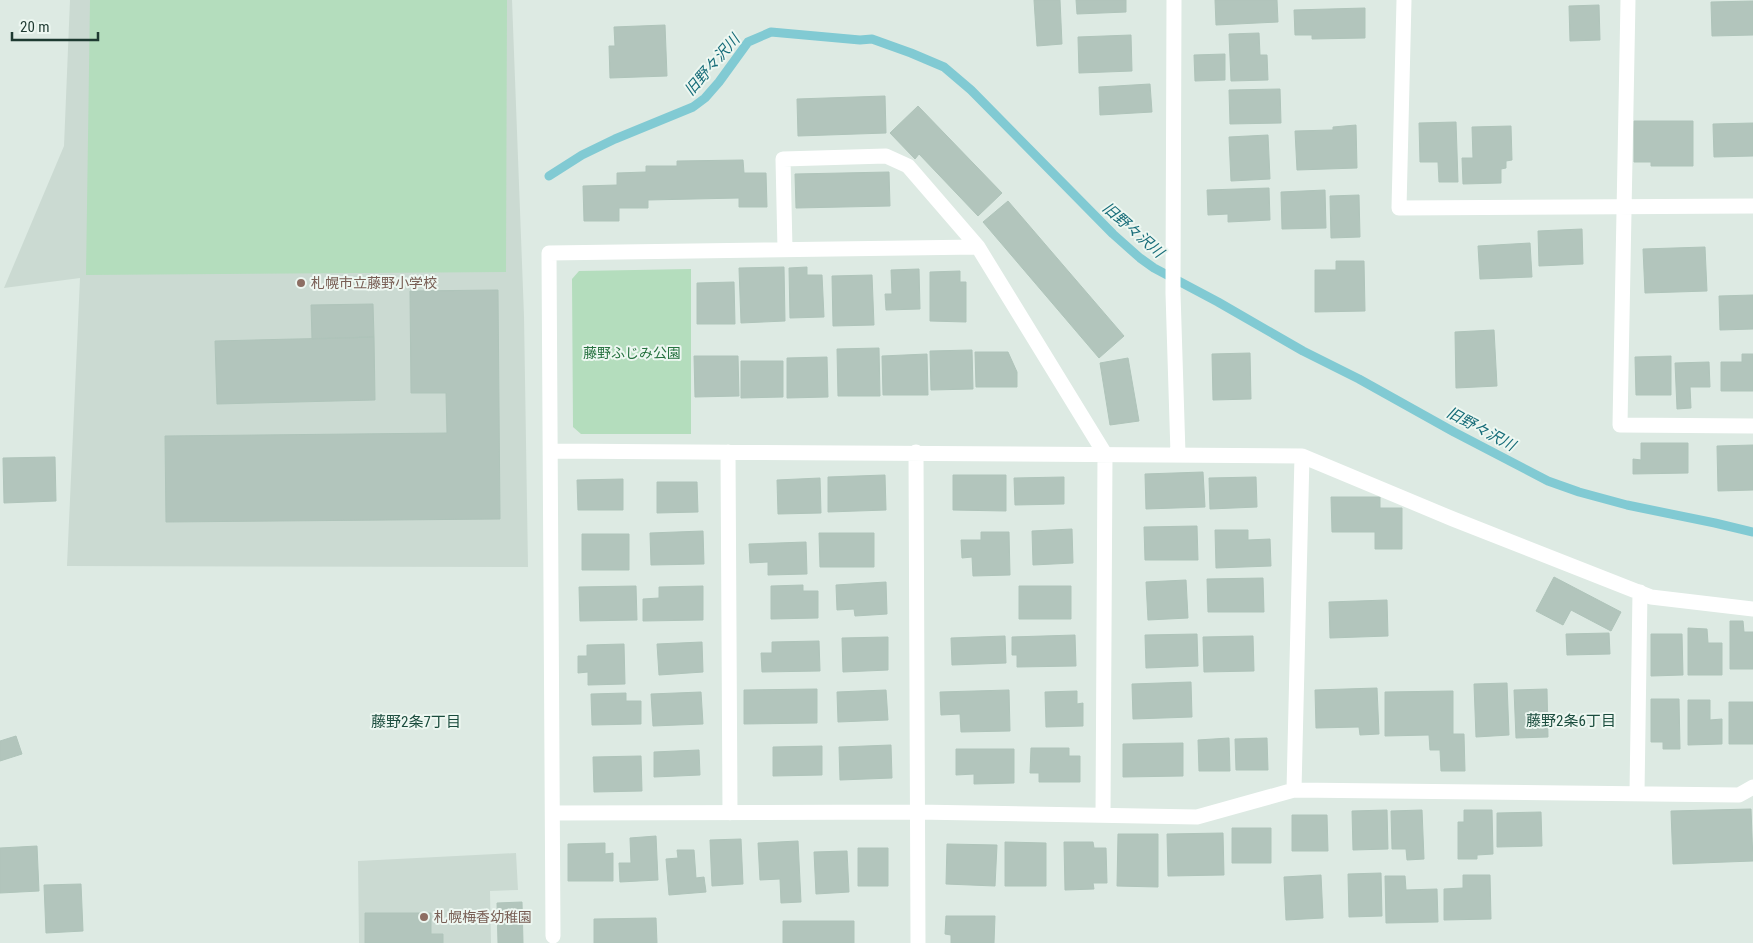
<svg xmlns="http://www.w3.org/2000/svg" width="1753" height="943" viewBox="0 0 1753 943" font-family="'Roboto Condensed','Noto Sans JP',sans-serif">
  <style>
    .built { fill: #cbdad2 }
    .green { fill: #b4ddbd }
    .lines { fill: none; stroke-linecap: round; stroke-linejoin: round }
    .stream { stroke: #81cad3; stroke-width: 9 }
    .building { fill: #b2c5bc; stroke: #afc4ba }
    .minor { stroke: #fff; stroke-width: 15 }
    .education-dot { fill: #8d6e63; stroke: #edf7f1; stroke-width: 2 }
    .labels { text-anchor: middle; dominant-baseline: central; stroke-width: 4; stroke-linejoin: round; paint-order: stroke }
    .education-label { font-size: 14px; fill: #785e54; stroke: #edf7f1; text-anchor: start }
    .park-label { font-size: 14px; fill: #277240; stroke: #edf7f1 }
    .water-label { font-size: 15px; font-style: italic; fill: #166c78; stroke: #edf7f1 }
    .neighbourhood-label { font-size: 15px; fill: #1a4c3d; stroke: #edf7f1 }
  </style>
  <rect width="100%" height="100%" fill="#ddeae3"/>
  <path class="built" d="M70 0H512L524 316 528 567 67 566 80 278 4 288 64 146Z
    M516 853 518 890 490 891 491 943H359L358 861Z"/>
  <path class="green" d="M90 0H507L506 272 86 275Z
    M691 269V434H581L573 427 572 279 579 271Z"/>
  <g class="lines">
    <path class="stream" d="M549 176 582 155 615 139 693 107 705 98 719 82 748 42 771 32 860 40 872 39 911 53 944 67 971 90 1113 234 1140 258 1154 268 1218 302 1303 351 1359 379 1454 432 1548 481 1579 492 1627 505 1715 523 1753 532"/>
  </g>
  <path class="building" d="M1034 0H1060L1062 44 1037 46Z
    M1076 0H1126V12L1077 14Z
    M1215 0H1277L1278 22 1216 25Z
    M1753 1V35L1712 36 1711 2Z
    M1599 5 1600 40 1570 41 1569 6Z
    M1365 8V38L1312 39V35H1295L1294 10Z
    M665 25 667 76 610 78 609 46H615L614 27Z
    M1259 33 1260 55H1267L1268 80 1231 81 1229 34Z
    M1131 35 1132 71 1079 73 1078 37Z
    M1225 54V80L1195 81 1194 55Z
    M1150 84 1152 112 1100 115 1099 87Z
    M1280 89 1281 123 1230 124 1229 90Z
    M885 96 886 133 798 136 797 99Z
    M918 106 1002 193 978 216 919 154 915 159 890 133Z
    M1634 121H1693V166H1651V162H1634Z
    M1456 122 1458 182H1439L1438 162H1420L1419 123Z
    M1753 123V156L1714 157 1713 124Z
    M1356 125 1357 168 1297 170 1295 131 1333 130V127Z
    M1511 126 1512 160 1506 161V168L1501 169V183L1463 184 1462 158H1473L1472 127Z
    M1268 135 1270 179 1231 181 1229 137Z
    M743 160 744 173H766L767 207H739V198L648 200V208H619V221H584L583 186 617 185V173L646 172V166H677V161Z
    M889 172 890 206 796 208 795 174Z
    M1269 188 1270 220 1228 222V214L1208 215 1207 190Z
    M1325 190 1326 228 1282 229 1281 192Z
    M1359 195 1360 237 1331 238 1330 196Z
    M1008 201 1124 336 1099 358 983 222Z
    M1582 229 1583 264 1539 266 1538 231Z
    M1530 243 1532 277 1480 279 1478 246Z
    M1705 247 1707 291 1645 293 1643 249Z
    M1336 261H1364L1365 311 1315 312V270H1336Z
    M784 267 785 321 741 323 739 268Z
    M807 267V275H822L824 317 790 318 789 268Z
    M919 269 920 309 886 310 885 294H892L891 270Z
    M960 271V282H966V322L930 321V272Z
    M872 275 874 325 833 326 832 276Z
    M734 282 735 324H697V283Z
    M498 290 500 519 166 522 165 436 447 433 446 393H411L410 291Z
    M1753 295V329L1720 330 1719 296Z
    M373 304 374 337 312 339 311 305Z
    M1494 330 1497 386 1456 388 1455 332Z
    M374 337 375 400 217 404 215 341Z
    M879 348 880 396H838L837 349Z
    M972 350 973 389 931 390 930 351Z
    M975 352H1008L1017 372V387H976Z
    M1250 353 1251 399 1213 400 1212 354Z
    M927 354 928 395H883L882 356Z
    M1742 354H1753V391H1721V362H1742Z
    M694 356H738L739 396 695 397Z
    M1671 356V395H1636L1635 357Z
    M827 357 828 397 787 398V358Z
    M1128 358 1139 421 1110 425 1100 363Z
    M741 361H783V397L741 398Z
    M1709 362 1710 387H1690L1691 408 1677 409 1675 363Z
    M1641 443H1688V473L1633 474V459L1641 460Z
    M1753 445V490L1718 491 1717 446Z
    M55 457 56 501 4 503 3 458Z
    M1203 472 1205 507 1146 509 1145 474Z
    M885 475 886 510 828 512V477Z
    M953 475H1006V511L953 510Z
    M1064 477V504L1015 505 1014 478Z
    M1256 477 1257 507 1210 509 1209 478Z
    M820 478 821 513 778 514 777 480Z
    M623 479V510H578L577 480Z
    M657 482H697L698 512 657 513Z
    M1331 497H1380V508H1402V549H1375V532H1332Z
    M1197 526 1198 560H1145L1144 527Z
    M1072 529 1073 563 1033 565 1032 531Z
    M1215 530H1248V540L1270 539 1271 566 1216 568Z
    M703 531 704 564 651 565 650 533Z
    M981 532H1009L1010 575 973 576 972 557 962 558 961 540H981Z
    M819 533H874V567H820Z
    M582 534H629V570H582Z
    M806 542 807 574 768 575V562L750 563 749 544Z
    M1554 577 1621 612 1611 631 1571 610 1563 625 1536 611Z
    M1263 578 1264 612H1208L1207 579Z
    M1186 580 1188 618 1148 620 1146 582Z
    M886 582 887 614 855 616 854 609 837 610 836 585Z
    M803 585V591H818V618L771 619V586Z
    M636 586 637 620 580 621 579 587Z
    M703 586V620L643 621V599L659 598V587Z
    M1019 586H1071V619H1019Z
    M1387 600 1388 636 1330 638 1329 602Z
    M1730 621H1743L1744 632H1753V669H1730Z
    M1688 628 1707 629 1708 643H1722V675H1688Z
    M1609 633 1610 654 1567 655 1566 634Z
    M1197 634 1198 666 1146 668 1145 635Z
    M1651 634H1682L1683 675 1651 676Z
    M1075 635 1076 666 1017 667V655H1012V637Z
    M1005 636 1006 663 952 665 951 638Z
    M1253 636 1254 671 1204 672 1203 637Z
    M888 637V670L843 672 842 638Z
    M819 641 820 671 762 672 761 653H772V642Z
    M702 642 703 672 659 675 657 644Z
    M624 644 625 684 588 685V672L578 673V656H587V645Z
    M1191 682 1192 717 1133 719 1132 684Z
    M1507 683 1509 735 1476 737 1474 684Z
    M1377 688 1379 734 1360 735 1359 727 1316 728 1315 690Z
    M817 689V723L744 724V690Z
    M1547 689 1548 737 1516 738 1514 690Z
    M886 690 888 720 838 722 837 692Z
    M1009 690 1010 731 961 732 960 714 941 715 940 692Z
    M1077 691V704L1083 703V726L1046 727 1045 692Z
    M1453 691V734H1464L1465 771H1441L1440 750H1430L1429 735 1385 736V692Z
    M701 692 703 724 653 726 651 694Z
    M626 693V701H641V724L592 725 591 694Z
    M1651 699H1679L1680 749H1663V742H1651Z
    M1688 700H1710V720L1722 719V744L1688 745Z
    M1729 702H1753V744H1729Z
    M16 736 22 754 0 761V741Z
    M1229 738 1230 771H1199L1198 740Z
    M1267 738 1268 770H1236L1235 739Z
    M1183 743V776L1123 777V744Z
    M891 745 892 778 840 780 839 747Z
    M822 746V775L773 776V747Z
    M1031 748H1069V756H1080V782H1039V773H1030Z
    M956 749H1014V783L974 784V774L956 775Z
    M699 750 700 775 654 777V752Z
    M641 756 642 791 594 792 593 757Z
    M1751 809 1753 861 1673 864 1671 811Z
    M1387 810 1388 849 1353 850 1352 811Z
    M1422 810 1424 859 1407 860 1406 849H1392L1391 811Z
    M1464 810H1492L1493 854 1477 855V859H1458V822H1464Z
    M1541 812 1542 846 1497 847V813Z
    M1292 815H1327L1328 851H1292Z
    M1232 828H1271V863H1232Z
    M1223 833 1224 875 1168 876 1167 834Z
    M1118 834H1158V887L1117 886Z
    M656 836 658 880 620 882 619 863H631L630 838Z
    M741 839 743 884 712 886 710 840Z
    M798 841 801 902 781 903 780 879 760 880 758 843Z
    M1005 842 1046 843V886H1005Z
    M1064 842H1093L1094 848H1106L1107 883H1093L1094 889 1065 890Z
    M605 843V854L613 853V881H568V844Z
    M947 844 997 845 995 886 946 884Z
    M37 846 39 891 0 893V848Z
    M858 848H888V886H858Z
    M677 850H694L696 878 704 877 706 892 669 895 666 859 678 858Z
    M847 851 849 892 816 894 814 852Z
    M1381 873 1382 916 1349 917 1348 874Z
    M1321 875 1323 918 1286 920 1284 877Z
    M1463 875H1490L1491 919 1444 920V889L1463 888Z
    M1385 876H1405L1406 890 1437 889 1438 922 1386 923Z
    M81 884 83 931 46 933 44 885Z
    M522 902 523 943H498L497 903Z
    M365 913H431V934H443V943H365Z
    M946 916H995L994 943H951V935L945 934Z
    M656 918 657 943H594V919Z
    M783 921H854V943H783Z"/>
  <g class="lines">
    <path class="minor" d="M1174 0 1173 293 1178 454
      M1404 0 1399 208 1753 206
      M1628 0 1620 425 1753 426
      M785 249 783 159 886 156 908 166 978 247 1105 454 1103 815
      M551 451 1302 456 1453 519 1651 597 1753 609
      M728 452 730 813
      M916 452 918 943
      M1302 456 1294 790 1739 795 1753 787
      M1637 793 1640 592
      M553 813 917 812 1197 817 1294 790
      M553 936 549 253 978 247"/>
  </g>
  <g class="education-dot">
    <circle cx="301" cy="283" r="5"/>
    <circle cx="424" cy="917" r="5"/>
  </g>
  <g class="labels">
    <g class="education-label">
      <text x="311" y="283">札幌市立藤野小学校</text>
      <text x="434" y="917">札幌梅香幼稚園</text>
    </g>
    <g class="park-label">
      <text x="632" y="353">藤野ふじみ公園</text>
    </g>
    <g class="water-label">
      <text transform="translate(712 65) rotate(-49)">旧野々沢川</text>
      <text transform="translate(1133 230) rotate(41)">旧野々沢川</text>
      <text transform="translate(1481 429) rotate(28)">旧野々沢川</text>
    </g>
    <g class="neighbourhood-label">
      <text x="1571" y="721">藤野2条6丁目</text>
      <text x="416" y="722">藤野2条7丁目</text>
    </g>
  </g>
  <path d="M12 32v8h86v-8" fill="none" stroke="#1e3a31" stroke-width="2.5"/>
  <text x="20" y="32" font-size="15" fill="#1e3a31" stroke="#edf7f1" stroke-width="4" paint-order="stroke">20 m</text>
</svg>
